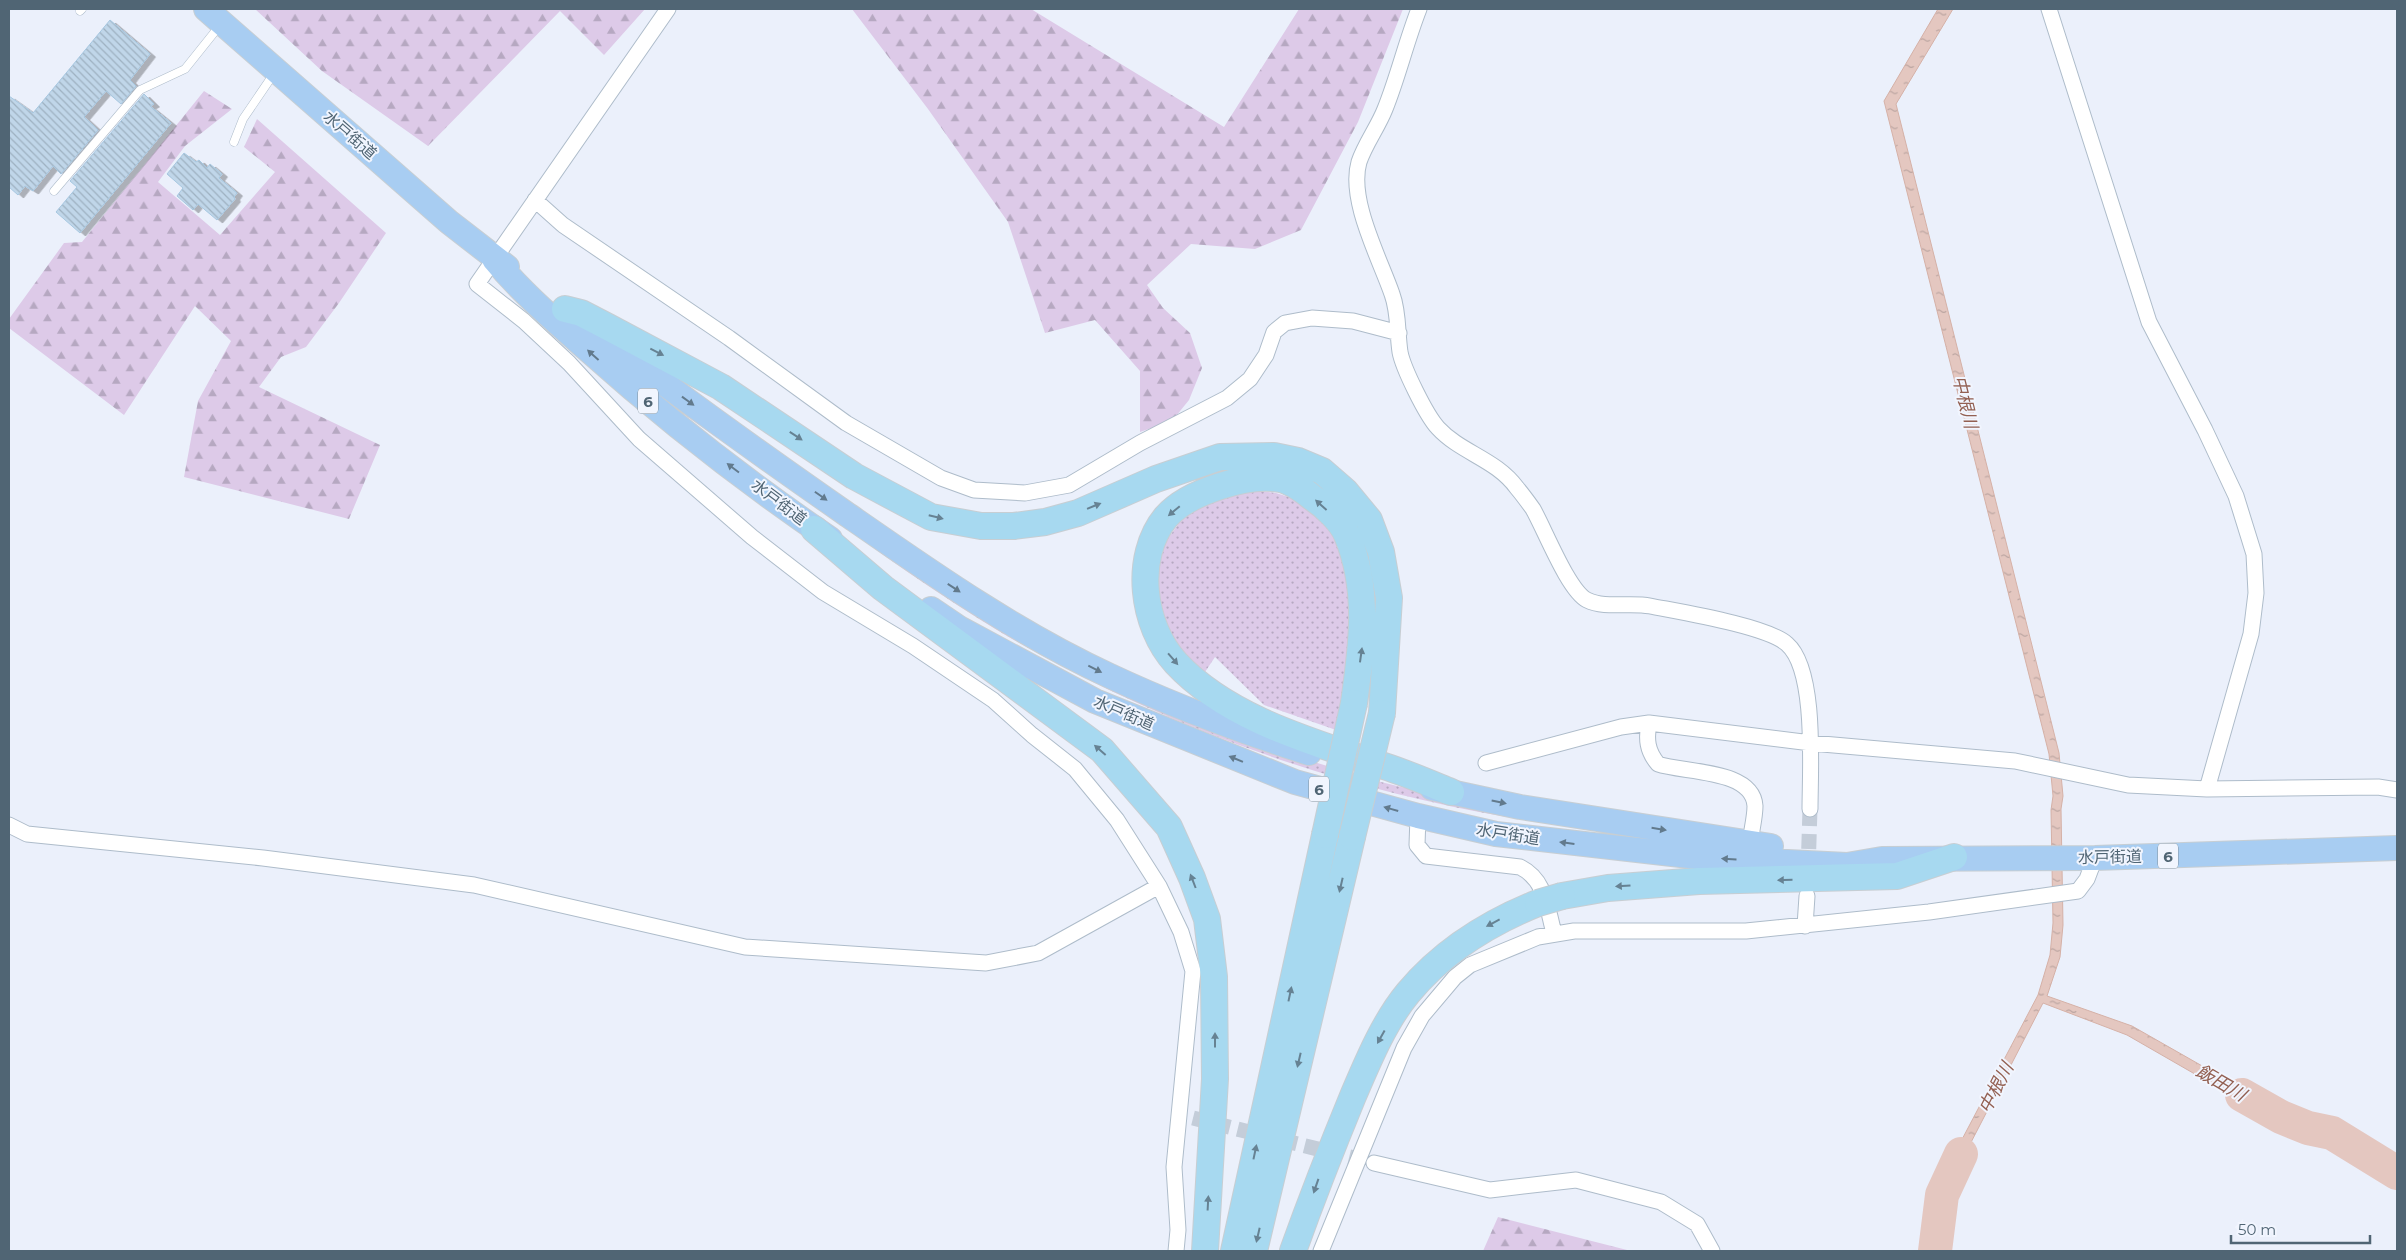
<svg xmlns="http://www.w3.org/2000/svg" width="2406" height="1260" viewBox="0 0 2406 1260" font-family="Montserrat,'Noto Sans JP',sans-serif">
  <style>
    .grass { fill: url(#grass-dots) }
    .forest { fill: url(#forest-firs) }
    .water { fill: url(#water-ripples); stroke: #d5b1a7 }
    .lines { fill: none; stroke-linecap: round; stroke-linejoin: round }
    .river { stroke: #e4c7c0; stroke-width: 34 }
    .building { fill: url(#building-back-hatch); stroke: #a6c7e0; filter: url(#shadow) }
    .minor-tunnel { stroke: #c4cdd9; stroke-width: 15; stroke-dasharray: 15 8; stroke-linecap: butt }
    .service-casing { stroke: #aebcca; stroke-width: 9 }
    .minor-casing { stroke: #aebcca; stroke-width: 17 }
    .trunk-casing { stroke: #c7ced3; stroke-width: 26 }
    .motorway-casing { stroke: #c7ced3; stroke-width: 28 }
    .service { stroke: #fff; stroke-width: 8 }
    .minor { stroke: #fff; stroke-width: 15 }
    .trunk { stroke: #a8cdf2; stroke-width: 24 }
    .motorway { stroke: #a7d9f0; stroke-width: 26 }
    .motorway-bridge-casing { stroke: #c7ced3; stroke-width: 28; stroke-linecap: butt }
    .motorway-bridge { stroke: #a7d9f0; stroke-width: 26 }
    .oneway { fill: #668293 }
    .oneway2 { fill: #627a8d }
    .labels { text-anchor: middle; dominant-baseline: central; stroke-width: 4; stroke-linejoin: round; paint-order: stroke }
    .shield { fill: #f1f5fe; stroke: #80909d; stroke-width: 1 }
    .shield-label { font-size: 15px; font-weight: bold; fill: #506574 }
    .street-label { font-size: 16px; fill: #506574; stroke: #f1f5fe }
    .water-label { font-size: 18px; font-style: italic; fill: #936052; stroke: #f1f5fe }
  </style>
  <defs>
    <pattern id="grass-dots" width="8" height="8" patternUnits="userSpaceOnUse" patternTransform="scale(1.25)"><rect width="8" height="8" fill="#ddcae8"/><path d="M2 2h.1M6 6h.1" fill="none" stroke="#b6a8c1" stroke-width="1.8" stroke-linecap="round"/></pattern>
    <pattern id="forest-firs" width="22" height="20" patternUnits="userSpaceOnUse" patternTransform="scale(1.25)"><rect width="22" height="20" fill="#ddcae8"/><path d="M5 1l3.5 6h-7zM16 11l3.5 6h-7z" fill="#b6a8c1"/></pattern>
    <pattern id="water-ripples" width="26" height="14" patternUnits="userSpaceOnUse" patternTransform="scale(1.25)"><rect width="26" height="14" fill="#e4c7c0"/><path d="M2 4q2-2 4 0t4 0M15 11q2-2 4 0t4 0" fill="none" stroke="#bba5a1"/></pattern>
    <pattern id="building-back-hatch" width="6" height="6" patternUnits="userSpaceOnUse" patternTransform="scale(1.25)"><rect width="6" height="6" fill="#c0d6e9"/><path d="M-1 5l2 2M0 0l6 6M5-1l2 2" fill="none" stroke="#9eb1c1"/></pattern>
    <filter id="shadow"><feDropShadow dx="5.5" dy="3" stdDeviation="0" flood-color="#0004"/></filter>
  </defs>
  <rect width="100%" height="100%" fill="#ebf0fb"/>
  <path class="grass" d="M626 366 896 554 1281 752 1377 781 1510 814 1507 817C1331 787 1157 724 1002 633 935 593 872 547 808 501 748 459 687 417 628 374Z
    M1244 489 1276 493 1295 499 1325 523 1346 556 1355 641 1336 730 1264 705 1215 657 1203 675 1172 641 1159 608 1158 572 1164 544 1179 523 1198 507Z"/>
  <path class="forest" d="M255 9H645L604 55 560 11 428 146 322 71Z
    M852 9H1031L1224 127 1299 9H1403L1358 122 1301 230 1255 249 1191 244 1147 285 1163 308 1190 333 1202 368 1189 400 1172 421 1140 432V371L1095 320 1045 333 1008 222 928 109Z
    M204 91 232 109 185 146 158 182 220 235 275 172 244 147 257 119 386 233 339 303 306 347 281 357 259 387 380 445 349 519 184 477 198 401 231 341 195 306 124 415 9 328V319L64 243 82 242Z
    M1498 1217 1631 1251H1483Z"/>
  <path class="water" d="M1938 9H1953L1896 104 2059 753 2063 796 2061 809 2063 925 2060 957 2047 996 2132 1026 2283 1112 2280 1123 2127 1035 2043 1003 1966 1152 1947 1197 1938 1193 1958 1147 2038 995 2050 955 2053 923 2051 810 2053 796 2049 754 1884 101Z"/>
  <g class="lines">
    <path class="river" d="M2242 1095 2281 1117 2308 1128 2332 1133 2397 1173
      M1935 1251 1942 1195 1961 1154"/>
  </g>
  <path class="building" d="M110 20 150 54 130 80 136 86 121 104 106 91 84 117 98 130 61 174 53 166 33 191 25 186 18 195 9 187V96L33 113Z
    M144 94 154 104 150 106 171 123 80 233 56 212 77 187 70 181Z
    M184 153 196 162 199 160 207 168 210 164 222 174 219 178 237 193 234 197 235 199 217 220 198 204 193 210 177 196 183 188 167 174Z"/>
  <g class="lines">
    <path class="minor-tunnel" d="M1808 872 1810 809
      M1193 1118 1374 1163"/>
    <defs>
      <path id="service" d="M80 11 82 9
        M234 142 243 119 275 72
        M54 191 140 90 185 69 221 24"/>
      <path id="minor" d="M668 9 477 284 524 321 569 363 639 439 752 537 823 592 913 646 993 700 1032 735 1075 769 1117 820 1159 886 1181 932 1193 971 1174 1167 1178 1230 1176 1251
        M1419 9C1406 42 1398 77 1385 109 1378 127 1365 144 1359 162 1348 200 1380 259 1392 294 1399 313 1397 332 1400 352 1403 368 1426 415 1438 428 1461 453 1496 459 1517 488 1523 495 1528 502 1533 509 1545 530 1568 590 1587 600 1605 609 1630 602 1650 606 1680 612 1767 626 1787 644 1817 670 1810 771 1810 809
        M2049 9 2149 322 2205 430 2236 496 2254 554 2256 593 2251 634 2207 789
        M535 200 563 225 729 338 846 423 941 478 974 490 1025 493 1069 485 1140 443 1227 398 1250 379 1266 355 1274 332 1285 323 1312 318 1353 321 1399 333
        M1649 723C1646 739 1647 751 1658 764 1684 773 1753 769 1755 806 1755 818 1751 832 1750 844
        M1486 763 1621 727 1649 723 1811 743 2015 761 2128 785 2207 789 2378 787 2397 790
        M1418 816 1417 845 1426 856 1520 867C1546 880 1547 908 1554 933
        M9 825 27 834 263 858 474 885 745 947 986 963 1038 953 1159 886
        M1805 926 1807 896
        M1374 1163 1490 1190 1576 1180 1661 1202 1697 1224 1712 1251
        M1321 1251 1404 1048 1422 1016 1455 977 1470 965 1538 937 1574 931H1746L1929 912 2078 891 2087 879 2095 858"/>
      <path id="trunk" d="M206 9 449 222 507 267
        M494 259C522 293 554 320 587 349 663 417 745 481 830 539
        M583 322C668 388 756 451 845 513 930 572 1015 632 1110 676 1174 706 1241 731 1309 753
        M931 609 959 628 1095 701 1295 782 1418 816 1496 834 1707 858 1847 865 1882 859 2095 858 2397 848
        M1432 788 1520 807 1771 846"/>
      <path id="motorway" d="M565 309 581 313 608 327 721 387 854 476 931 517 981 526H1014L1045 522 1078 513 1156 479 1220 457 1274 456 1298 461 1322 471 1345 491 1369 520 1381 552 1389 598 1382 713
        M814 529 883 588 1102 750 1169 827 1192 878 1207 919 1214 977 1215 1079 1205 1251
        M1354 703C1362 646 1370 590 1347 535 1342 522 1325 506 1313 498 1304 491 1292 481 1280 479 1248 473 1188 492 1166 517 1133 557 1142 626 1176 663 1228 719 1313 742 1384 766 1406 773 1429 783 1451 792
        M1562 896 1608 888 1699 881 1897 876 1954 857
        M1234 1251 1325 835
        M1254 1251 1352 837
        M1293 1251C1312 1198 1332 1147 1353 1096 1368 1061 1384 1022 1408 993 1443 951 1488 923 1538 903"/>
    </defs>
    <use href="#service" class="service-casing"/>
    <use href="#minor" class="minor-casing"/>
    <use href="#trunk" class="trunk-casing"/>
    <use href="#motorway" class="motorway-casing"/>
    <use href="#service" class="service"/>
    <use href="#minor" class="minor"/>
    <use href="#trunk" class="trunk"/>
    <use href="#motorway" class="motorway"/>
    <defs>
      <path id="motorway-bridge" d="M1325 835 1354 703
        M1352 837 1382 713
        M1538 903 1562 896"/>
    </defs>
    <use href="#motorway-bridge" class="motorway-bridge-casing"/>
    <use href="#motorway-bridge" class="motorway-bridge"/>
  </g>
  <defs><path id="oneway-solid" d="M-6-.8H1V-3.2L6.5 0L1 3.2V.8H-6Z" transform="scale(1.25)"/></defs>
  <g class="oneway">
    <use href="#oneway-solid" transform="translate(657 352) rotate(27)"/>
    <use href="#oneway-solid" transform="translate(796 436) rotate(33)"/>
    <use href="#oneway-solid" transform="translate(1321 505) rotate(-138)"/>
    <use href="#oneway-solid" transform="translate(1094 506) rotate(-22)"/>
    <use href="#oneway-solid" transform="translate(1174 511) rotate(140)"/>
    <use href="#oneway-solid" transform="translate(936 517) rotate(14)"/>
    <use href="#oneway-solid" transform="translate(1361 655) rotate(-82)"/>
    <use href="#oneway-solid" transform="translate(1173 659) rotate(49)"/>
    <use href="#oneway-solid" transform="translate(1100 750) rotate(-139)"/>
    <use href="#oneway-solid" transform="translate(1785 880) rotate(179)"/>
    <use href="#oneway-solid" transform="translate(1193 881) rotate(-111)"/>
    <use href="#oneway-solid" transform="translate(1341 885) rotate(103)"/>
    <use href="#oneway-solid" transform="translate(1623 886) rotate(176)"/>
    <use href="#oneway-solid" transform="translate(1493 923) rotate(152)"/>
    <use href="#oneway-solid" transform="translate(1290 994) rotate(-78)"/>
    <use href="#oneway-solid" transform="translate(1381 1037) rotate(119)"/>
    <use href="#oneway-solid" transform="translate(1215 1040) rotate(-90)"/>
    <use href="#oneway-solid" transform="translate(1299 1060) rotate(103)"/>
    <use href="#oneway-solid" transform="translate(1255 1152) rotate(-78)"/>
    <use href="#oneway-solid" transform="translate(1316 1186) rotate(109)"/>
    <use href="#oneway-solid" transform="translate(1208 1203) rotate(-87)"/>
    <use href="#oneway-solid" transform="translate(1258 1235) rotate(103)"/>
  </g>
  <g class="oneway2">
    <use href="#oneway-solid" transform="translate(593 355) rotate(-138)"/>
    <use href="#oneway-solid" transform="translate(688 401) rotate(36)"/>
    <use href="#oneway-solid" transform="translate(733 468) rotate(-143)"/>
    <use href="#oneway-solid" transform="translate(821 496) rotate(35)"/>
    <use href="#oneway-solid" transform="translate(954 588) rotate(33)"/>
    <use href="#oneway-solid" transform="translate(1095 669) rotate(27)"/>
    <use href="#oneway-solid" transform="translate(1236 759) rotate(-158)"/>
    <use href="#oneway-solid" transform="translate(1499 802) rotate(12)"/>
    <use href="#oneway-solid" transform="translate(1391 809) rotate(-164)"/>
    <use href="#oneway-solid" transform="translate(1659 829) rotate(9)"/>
    <use href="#oneway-solid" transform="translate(1567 843) rotate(-173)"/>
    <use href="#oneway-solid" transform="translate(1729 859) rotate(-177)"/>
  </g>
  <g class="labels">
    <g class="shield">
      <rect x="638" y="388.5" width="20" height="25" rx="4"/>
      <rect x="1309" y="776.5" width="20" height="25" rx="4"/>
      <rect x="2158" y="843.5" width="20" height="25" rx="4"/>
    </g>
    <g class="shield-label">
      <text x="648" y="401">6</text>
      <text x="1319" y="789">6</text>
      <text x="2168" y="856">6</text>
    </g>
    <g class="street-label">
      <text transform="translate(350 135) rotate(41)">水戸街道</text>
      <text transform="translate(779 502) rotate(37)">水戸街道</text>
      <text transform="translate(1124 713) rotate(23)">水戸街道</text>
      <text transform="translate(1508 834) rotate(9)">水戸街道</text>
      <text transform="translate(2110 857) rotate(-1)">水戸街道</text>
    </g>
    <g class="water-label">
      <text transform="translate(1965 402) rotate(76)">中根川</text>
      <text transform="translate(2221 1083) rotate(30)">飯田川</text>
      <text transform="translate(1996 1088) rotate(-63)">中根川</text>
    </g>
  </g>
  <rect width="2406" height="1260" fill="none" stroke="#506574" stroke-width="20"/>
  <path d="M2231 1235v8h139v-8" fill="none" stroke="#506574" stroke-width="2.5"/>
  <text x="2238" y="1235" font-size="15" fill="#506574" stroke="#f1f5fe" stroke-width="4" paint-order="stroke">50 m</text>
</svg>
